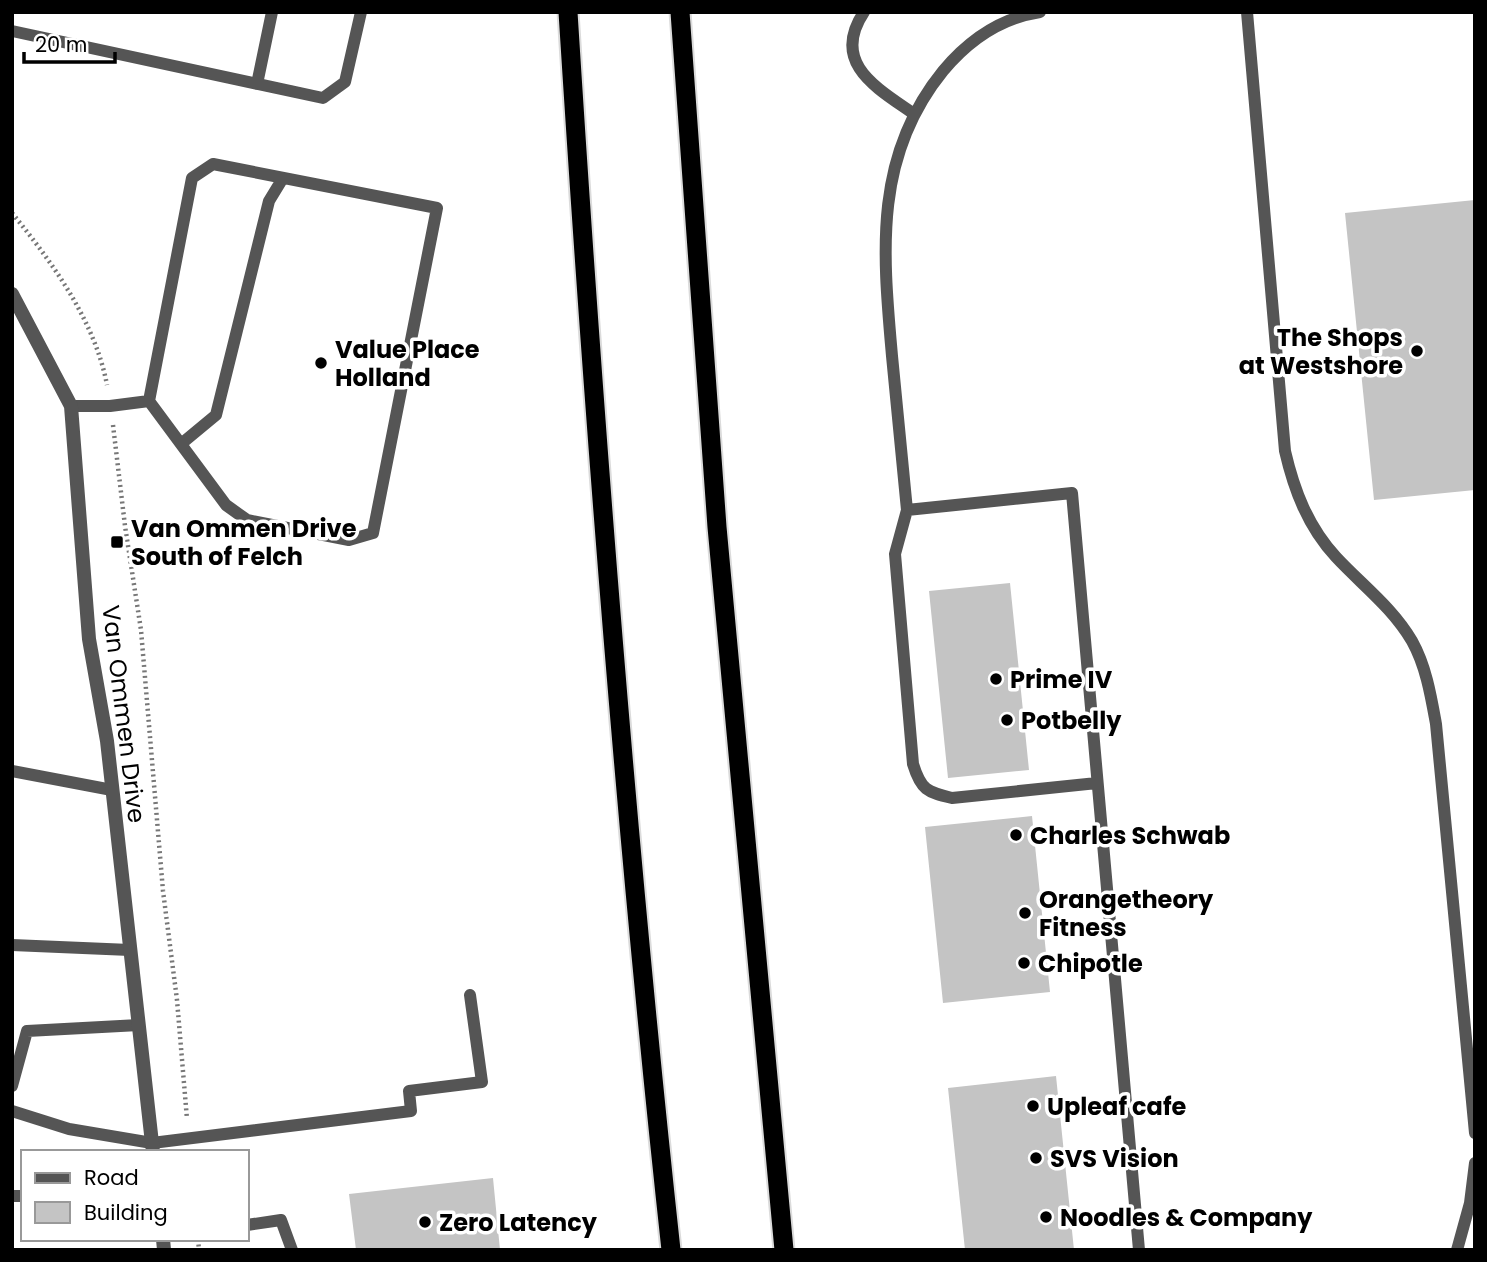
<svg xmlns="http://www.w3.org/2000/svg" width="1487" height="1262" viewBox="0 0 1487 1262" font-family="Poppins,sans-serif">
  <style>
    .building { fill: #c4c4c4 }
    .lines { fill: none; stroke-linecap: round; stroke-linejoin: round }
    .trunk-casing { stroke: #dbdbdb; stroke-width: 23 }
    .path { stroke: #777; stroke-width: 4.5; stroke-dasharray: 2 3.5; stroke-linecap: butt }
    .service { stroke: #555; stroke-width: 12 }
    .minor { stroke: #555; stroke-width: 14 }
    .trunk { stroke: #000; stroke-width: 19 }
    .poi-dot { fill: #000; stroke: #fff; stroke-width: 2.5 }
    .labels { text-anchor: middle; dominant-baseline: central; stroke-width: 7; stroke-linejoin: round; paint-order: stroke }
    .poi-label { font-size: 24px; font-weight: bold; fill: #000; stroke: #fff; text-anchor: start }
    .street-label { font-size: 24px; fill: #000; stroke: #fff }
  </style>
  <rect width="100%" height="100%" fill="#fff"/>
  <path class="building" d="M1475 200V490L1374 500 1345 213Z
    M1010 583 1029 770 948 778 929 591Z
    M1032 816 1050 992 943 1003 925 827Z
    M1056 1076 1074 1250H965L948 1088Z
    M493 1178 500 1250H356L349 1194Z"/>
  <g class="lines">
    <defs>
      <path id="trunk" d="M568 12C594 425 626 838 671 1250
        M680 12 717 527 784 1250"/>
    </defs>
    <use href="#trunk" class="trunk-casing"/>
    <path class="path" d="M12 213C52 262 95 321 107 385
      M113 425 125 526 141 630 163 891 177 1000 187 1119
      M198 1239 199 1250"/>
    <path class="service" d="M864 12C830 63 877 88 914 114
      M1040 12C1001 18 968 41 943 71 873 157 883 253 892 356 897 407 902 458 907 510L1072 493 1139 1250
      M1247 12 1285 451C1294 490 1308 527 1336 557 1362 585 1392 607 1412 641 1426 666 1431 696 1436 724L1475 1133
      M12 31 323 98 345 82 361 12
      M257 84 272 12
      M71 406H110L149 401 192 178 213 164 437 208 373 533 349 540 247 520 226 505 149 401
      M181 444 216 415 269 201 283 178
      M907 510 895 554 913 764C921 790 927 792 952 798L1097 783
      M12 771 112 790
      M12 945 130 950
      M12 1086 27 1031 139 1025
      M12 1111 69 1129 152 1143 411 1111 409 1091 482 1082 470 995
      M12 1196H23
      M247 1225 281 1220 292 1250
      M1457 1250 1470 1203 1475 1163"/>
    <path class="minor" d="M12 294 71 406 89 639 107 741 153 1152
      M163 1239 164 1250"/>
    <use href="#trunk" class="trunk"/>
  </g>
  <g class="poi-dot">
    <circle cx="1417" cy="351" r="7"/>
    <circle cx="321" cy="363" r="7"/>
    <rect x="110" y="535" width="14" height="14" rx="3.5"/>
    <circle cx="996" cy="679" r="7"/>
    <circle cx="1007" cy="720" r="7"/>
    <circle cx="1016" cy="835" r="7"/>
    <circle cx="1025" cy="913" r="7"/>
    <circle cx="1024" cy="963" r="7"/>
    <circle cx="1033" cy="1106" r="7"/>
    <circle cx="1036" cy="1158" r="7"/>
    <circle cx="1046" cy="1217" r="7"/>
    <circle cx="425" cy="1222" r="7"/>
  </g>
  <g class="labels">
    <g class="poi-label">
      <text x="1403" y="337" text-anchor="end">The Shops<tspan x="1403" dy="28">at Westshore</tspan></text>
      <text x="335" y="349">Value Place<tspan x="335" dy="28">Holland</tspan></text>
      <text x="131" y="528">Van Ommen Drive<tspan x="131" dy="28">South of Felch</tspan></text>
      <text x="1010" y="679">Prime IV</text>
      <text x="1021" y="720">Potbelly</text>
      <text x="1030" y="835">Charles Schwab</text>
      <text x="1039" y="899">Orangetheory<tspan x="1039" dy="28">Fitness</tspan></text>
      <text x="1038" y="963">Chipotle</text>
      <text x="1047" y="1106">Upleaf cafe</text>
      <text x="1050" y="1158">SVS Vision</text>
      <text x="1060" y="1217">Noodles &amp; Company</text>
      <text x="439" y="1222">Zero Latency</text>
    </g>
    <g class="street-label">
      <text transform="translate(124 714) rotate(83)">Van Ommen Drive</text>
    </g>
  </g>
  <rect width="1487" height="1262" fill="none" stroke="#000000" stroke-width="28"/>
  <rect x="21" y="1150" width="228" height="91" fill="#ffffff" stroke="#999999" stroke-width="2"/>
  <rect x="35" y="1173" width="35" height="10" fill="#555555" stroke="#999999" stroke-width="2"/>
  <text x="84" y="1185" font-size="21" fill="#000000">Road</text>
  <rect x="35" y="1202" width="35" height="21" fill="#c4c4c4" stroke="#999999" stroke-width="2"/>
  <text x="84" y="1220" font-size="21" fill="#000000">Building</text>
  <path d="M24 52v10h91v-10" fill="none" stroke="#000000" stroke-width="3.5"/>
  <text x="35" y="52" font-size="21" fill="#000000" stroke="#ffffff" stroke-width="5" paint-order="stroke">20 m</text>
</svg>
